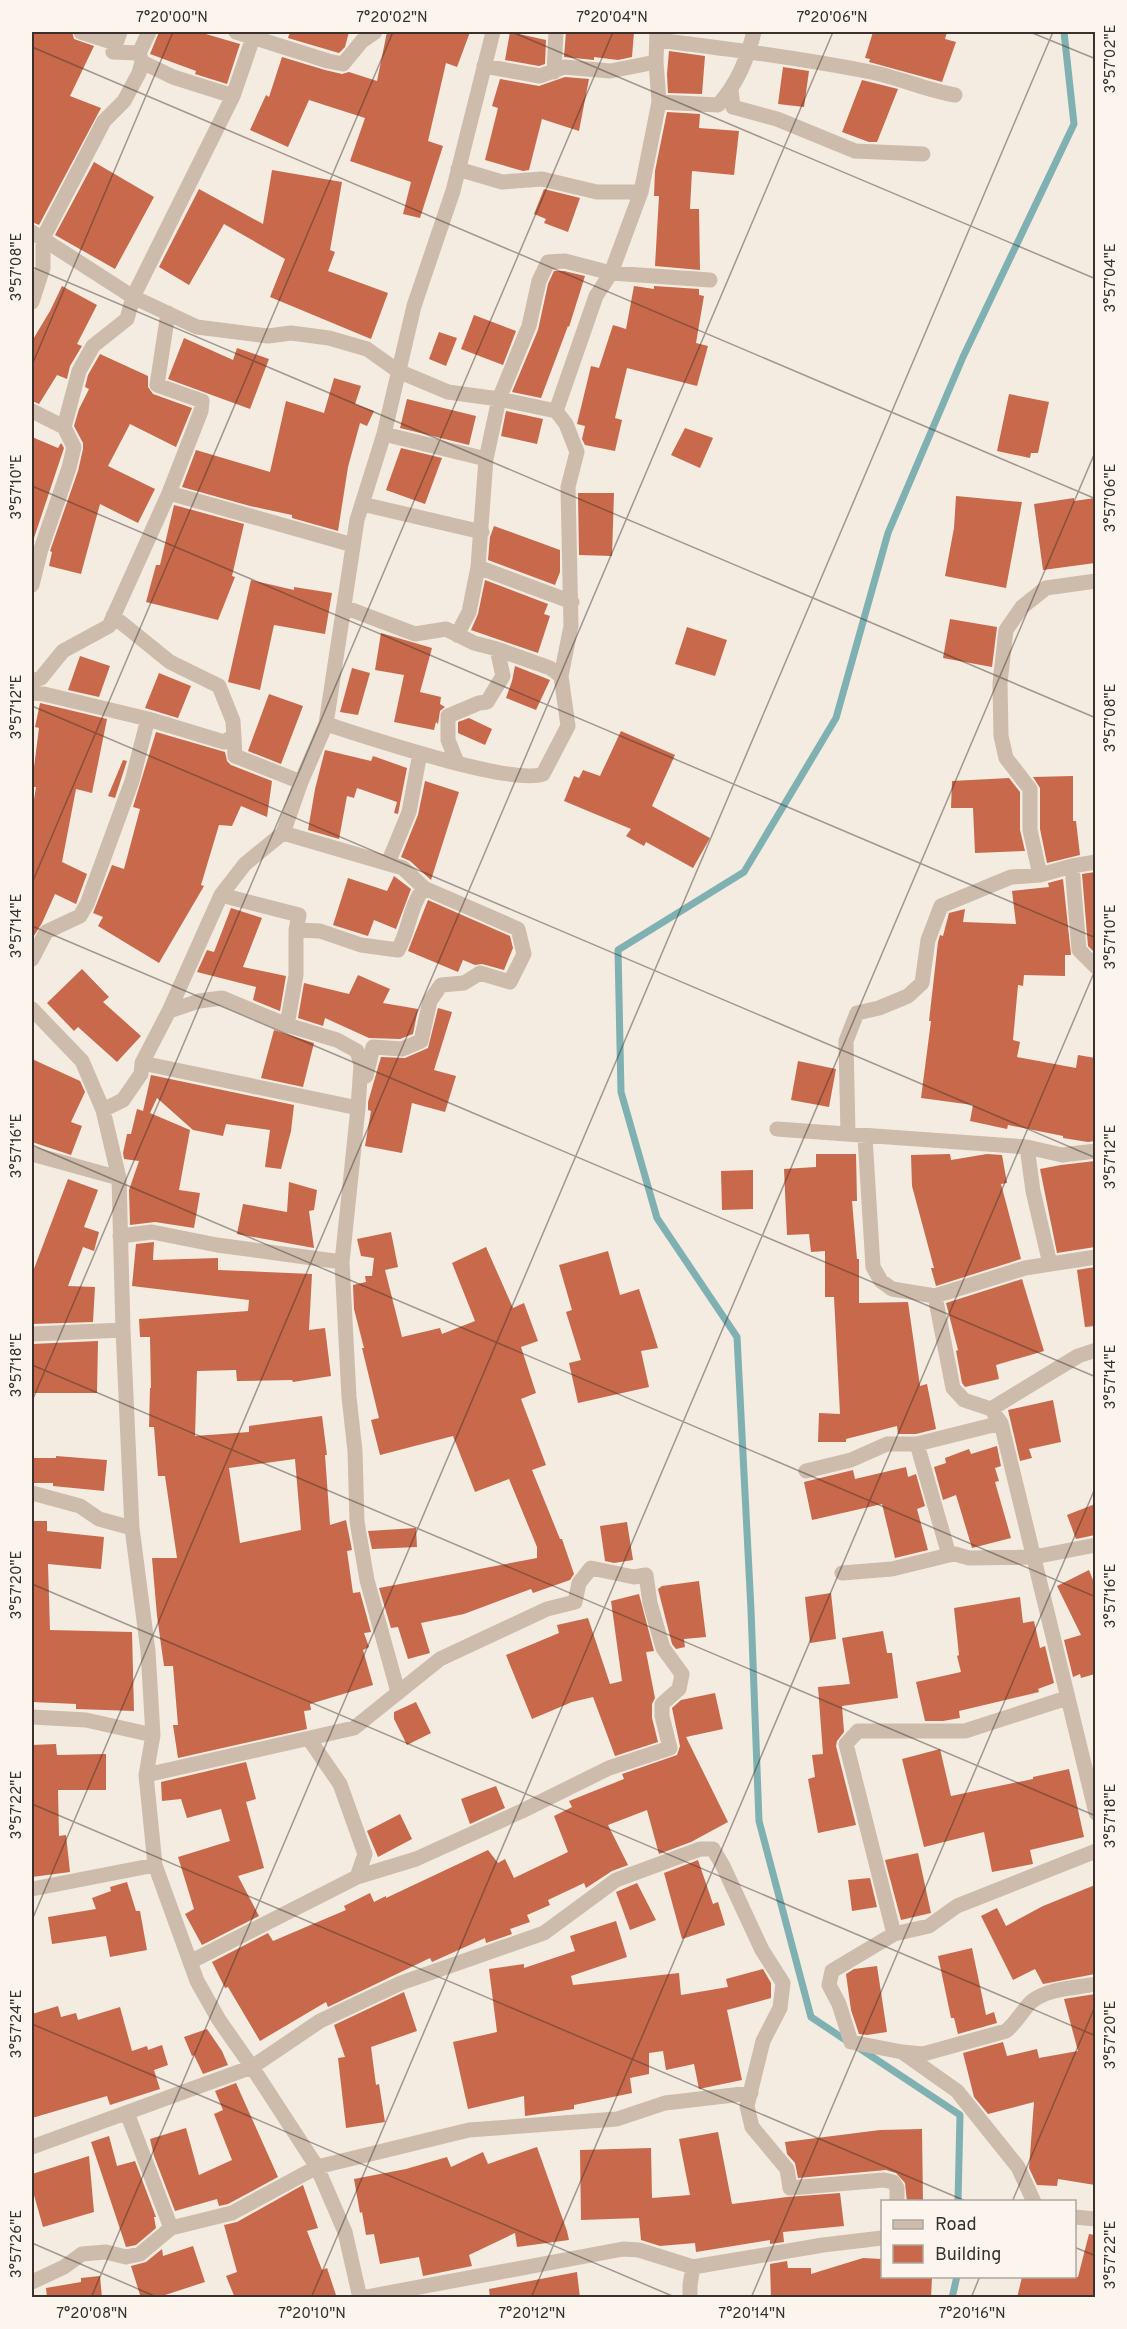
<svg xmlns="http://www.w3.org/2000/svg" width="1127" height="2329" viewBox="0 0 1127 2329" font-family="Overpass,sans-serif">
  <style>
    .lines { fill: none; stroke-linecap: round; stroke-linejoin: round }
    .stream { stroke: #7fb0b2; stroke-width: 7 }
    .building { fill: #c8694b; fill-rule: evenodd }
    .street { stroke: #cdbbac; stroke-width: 15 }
    .ticks { fill: none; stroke: #3b302b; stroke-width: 1.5; stroke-opacity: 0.45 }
    .neatline { fill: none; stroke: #3b302b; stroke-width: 2 }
    .ticks-label { font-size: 15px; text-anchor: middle; fill: #3b302b }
  </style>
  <rect width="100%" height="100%" fill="#f4ebe1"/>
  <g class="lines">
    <path class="stream" d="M847 2041 811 2017 759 1821 751 1610 737 1337 657 1218 621 1092 618 950 744 872 836 718 888 533 963 357 1074 124 1064 32
      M859 2048 960 2115 958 2202
      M952 2298 957 2276"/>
  </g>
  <path class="building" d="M32 32H72L74 39 94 46 70 96 101 108 39 225 32 222Z
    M159 32H199L240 44 227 84 195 74 196 71 150 54Z
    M290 32H349L345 47 339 53 288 38Z
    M387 32H470L457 67 446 63 428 141 443 146 420 218 403 214 411 182 350 161 365 118 309 100 288 147 250 130 266 95 269 97 282 57 325 70 342 74 349 72 377 81Z
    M510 32 546 40 545 64 539 66 505 60Z
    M566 32H634L632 57 618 60 594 57V60L564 57Z
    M873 32H947L945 39 956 42 942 82 869 62 870 59 865 58Z
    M669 51 705 56 702 94 668 93 667 74Z
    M783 67 809 71 804 107 778 104Z
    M565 77 589 79 579 131 542 119 529 170 523 171 485 160 498 108 492 106 500 79 539 86Z
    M862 80 898 89 877 142H869L842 132Z
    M667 112 700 114 699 128 739 131 734 175 692 171 690 209H699L700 270 655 266 659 196H654L655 171Z
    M94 162 154 197 115 269 55 235Z
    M272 170 342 182 330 250 335 252 328 271 388 293 371 339 270 297 285 259 224 224 189 285 159 267 199 189 263 224Z
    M544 189 580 198 568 232 544 223 546 219 534 214Z
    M554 271H564L585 276 569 327 568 326 541 398 512 392 538 330 548 284Z
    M62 286 97 305 77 344 82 346 70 366 67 379 57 375 39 404 32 401V341L50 311Z
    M634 286 654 289V286L699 289V295L704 296 696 343 708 346 697 386 627 368 615 418 622 420 615 451 585 445 582 439 585 426 577 424 591 366 599 368 613 325 626 329Z
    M474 315 516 331 503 365 461 349Z
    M439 332 457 338 446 366 429 359Z
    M184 338 233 360 237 348 269 359 250 409 168 379Z
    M100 354 148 376V387L153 394 192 408 176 447 130 424 108 466 155 489 138 523 100 504 81 574 49 566 52 552 50 551 78 471 83 449V443L74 426 79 409 89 389 85 387 88 375Z
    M334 378 361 386 355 404 374 411 367 426 360 423 348 467 338 531 292 518V515L250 506 182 487 196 450 270 472 286 401 324 413Z
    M1009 394 1049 402 1038 453H1031L1030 458 997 451Z
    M407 399 476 416 469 445 400 428Z
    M506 411 543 419 537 444 501 436Z
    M685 428 713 438 700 468 671 455Z
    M32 437 58 448 61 443 64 448 32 544Z
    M401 448 442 458 425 504 386 490Z
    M578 493H614L612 556 579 555Z
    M956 496 1022 502 1006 588 945 576 954 528Z
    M1074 498V501L1095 498V563L1043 570 1034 504Z
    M174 505 244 524 232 576 235 577 218 620 146 602 156 565H160Z
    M494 526 560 550V572L555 585 488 560 490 537Z
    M251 580 294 590V587L332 593 325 634 274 625 260 690 228 682Z
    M485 580 548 604 544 614 550 616 538 653 471 630 478 614Z
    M950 619 997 627 992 667 943 658Z
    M687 627 727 640 715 676 675 664Z
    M381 633 432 648 420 692 441 697 440 704 445 707 440 711 438 724 436 722 434 730 394 722 404 675 375 670Z
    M80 656 110 666 99 697 68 690Z
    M515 666 550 680 536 710 506 698 512 681Z
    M352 668 370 673 358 715 340 712Z
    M159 673 191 686 178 718 145 708Z
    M269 694 303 706 281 764 248 751Z
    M40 703 107 719 92 793 76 789 62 862 87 874 76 904 55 894 42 923 32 939V812L36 787H32V783L39 728 35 727Z
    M469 718 492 729 485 745 458 733V722Z
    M621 731 675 755 652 806 710 838 693 868 646 842 644 846 626 836 631 829 564 801 574 776 579 778 583 770 600 776Z
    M156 732 225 752 227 761 231 765 272 781 267 817 241 806 232 826 219 825 201 885 204 886 159 963 98 926 103 917 93 913 112 865 124 869 140 809 133 807Z
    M325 750 371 761 373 756 407 768 398 814 394 813 397 802 357 788 354 798 347 796 339 839 308 830 315 789Z
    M123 760 127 761 115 798 108 796Z
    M1073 776V821H1076L1080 855 1047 863 1040 829V788L1033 777Z
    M1009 778 1020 792V830L1025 851 975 853 973 808H951L952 781Z
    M425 781 459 792 431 880 410 861 401 857 418 815Z
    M1095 872V953L1088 946 1082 874Z
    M394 876 411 889 396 929 374 920 368 936 333 925 348 878 387 891Z
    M1063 879 1071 955H1065V976L1024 975 1023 986 1018 985 1013 1040 1020 1042 1017 1057 1076 1068 1078 1055 1095 1058V1141L1088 1142 1063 1138V1136L1008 1125 1007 1129 970 1121 973 1105 921 1098 931 1021H929L938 942 940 935 943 936 949 913 965 909 963 922 1016 924 1012 891 1049 887 1048 883Z
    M428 900 510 936 513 948 504 970 482 964 475 965 463 960 458 972 408 951Z
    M231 908 262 918 243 967 286 976 280 1011 253 1000 256 987 197 972 207 950 214 952Z
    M82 969 109 997 103 1002 141 1036 117 1062 78 1027 74 1031 47 1003Z
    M358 975 390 989 383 1003 418 1009 413 1034 400 1039 369 1038 325 1018 323 1026 298 1018 304 983 349 994Z
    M438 1008 452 1012 434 1070 456 1076 445 1112 412 1103 402 1153 365 1146 371 1111 368 1110V1102L381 1057 405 1058 428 1048Z
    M274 1030 314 1043 303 1087 261 1078Z
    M32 1059 80 1081 85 1092 71 1122 82 1126 71 1155 32 1142Z
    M798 1061 836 1069 829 1107 791 1100Z
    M151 1075 294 1105 291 1131 281 1169 265 1167 270 1130 226 1124 223 1136 193 1130 157 1098 150 1113 190 1130 179 1190 200 1193 194 1228 155 1222 130 1225 129 1190 139 1161 124 1159 123 1153 127 1134H131L137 1109 143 1111Z
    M816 1154H856L857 1201H852L857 1259H859V1303L908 1302 920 1386 927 1384 936 1429 916 1434H898L897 1426 846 1439V1442H818L819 1413 840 1414 834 1297H825V1251L811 1252 809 1234 787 1235 784 1169 816 1167Z
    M950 1154 951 1160 987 1154 1002 1155 1007 1183 1001 1184 1021 1259 936 1286 931 1268H934L912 1186 911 1155Z
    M1095 1161V1247L1057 1253 1040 1169 1061 1165Z
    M753 1170V1209L722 1210 721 1171Z
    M68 1179 98 1190 84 1227 99 1232 94 1251 83 1247 68 1286 95 1287 93 1322 32 1324V1274Z
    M289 1182 317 1190 314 1210 309 1211 314 1248 237 1234 243 1204 287 1212Z
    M391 1232 398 1267 385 1270 402 1337 440 1328 442 1334 475 1321 452 1263 486 1247 513 1308 524 1303 538 1341 521 1347 536 1393 521 1399 546 1465 532 1470 560 1539H562L574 1574 570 1580 533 1593 531 1589 464 1614 421 1623 430 1653 408 1659 398 1627 391 1628 379 1588 537 1558V1547L509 1479 475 1492 453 1436 380 1455 371 1420 379 1418 362 1348H364L354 1309 353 1285 366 1282 365 1276H372L374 1258 361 1256 357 1239Z
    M154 1242 153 1260 218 1258V1270L312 1274 309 1330 325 1328 331 1376 293 1382 292 1380 237 1381 236 1370 197 1371 195 1436 249 1432V1426L322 1416 327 1455H325L330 1525 346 1520 352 1550 347 1551 353 1593 360 1592 371 1632 364 1633 369 1647 363 1650 373 1685 310 1704 311 1710 304 1711 307 1729 178 1758 173 1725H178L173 1666H164L157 1616 152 1558H177L165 1476H158L154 1427H149L150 1388H151L150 1337H140L139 1319 248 1311 249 1300 132 1286 136 1244ZM295 1459 301 1530 240 1543 229 1468Z
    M608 1251 620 1295 639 1289 658 1348 641 1351 649 1387 578 1403 569 1363 581 1360 566 1312 572 1310 559 1265Z
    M1095 1267V1326L1085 1327 1077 1270Z
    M1022 1279 1044 1351 996 1365 999 1379 965 1387 962 1383 956 1351 958 1350 946 1303Z
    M98 1341 97 1393H32V1344Z
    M1053 1400 1061 1442 1029 1449 1032 1458 1020 1461 1008 1410Z
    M997 1446 1001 1466 995 1468 999 1481 995 1482 1011 1538 972 1548 956 1495 943 1500 934 1467 946 1463 945 1458 969 1449 971 1454Z
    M56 1456 107 1460 104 1491 53 1486V1483H32V1458H56Z
    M906 1467 908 1477 916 1474 925 1506 917 1509 928 1550 895 1558 882 1504 812 1520 804 1482 853 1470 855 1479Z
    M1095 1504V1535L1076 1539 1067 1515Z
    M32 1521H47V1531L104 1537 101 1569 48 1564 50 1630 132 1632 134 1711 76 1709V1704L32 1702Z
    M627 1522 633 1560 614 1563 605 1561 600 1526Z
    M416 1528 417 1547 372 1549 368 1531Z
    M1089 1570 1095 1585V1674L1081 1678 1080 1674 1073 1677 1064 1640 1081 1635 1057 1586Z
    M699 1581 706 1637 684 1639 685 1647 676 1649 672 1644 658 1589 662 1586Z
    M831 1593 836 1639 810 1643 805 1597Z
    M639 1594 654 1651 646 1652 655 1698 652 1704V1718L658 1742 615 1756 593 1697 572 1702 532 1719 506 1655 559 1633 557 1625 588 1618 610 1684 622 1681 611 1601Z
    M1020 1597 1023 1623 1034 1621 1040 1648 1045 1646 1054 1683 1038 1689 1039 1692 959 1711 960 1718 943 1721H925L916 1682 961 1672 957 1656 959 1655 954 1608Z
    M883 1631 887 1653H892L898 1698 842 1706 844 1732 837 1741 836 1746 856 1825 818 1833 808 1779 815 1777 812 1755 823 1754 818 1687 850 1684 842 1638Z
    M715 1693 723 1729 686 1737 728 1822 691 1842 659 1854 647 1810 608 1825 628 1865 612 1871 586 1888 584 1883 548 1900 550 1905 527 1915 530 1922 510 1929 512 1934 486 1943 485 1938 432 1962 430 1958 328 2007 326 2002 260 2041 228 1987 225 1988 212 1962 268 1933 273 1941 346 1910 344 1906 370 1893 374 1902 386 1896V1898L488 1850 498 1863 505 1859 514 1878 568 1852 554 1816 572 1807 569 1801 624 1779 622 1774 677 1755 680 1746 672 1708 681 1700Z
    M416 1702 431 1733 407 1745 394 1719V1712Z
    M56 1744 57 1755 106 1754V1790H58L59 1836 66 1835 70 1872 32 1877V1745Z
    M940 1749 951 1796 1033 1779V1777L1069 1769 1084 1837 1030 1850 1033 1864 992 1872 984 1832 924 1847 902 1759Z
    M246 1762 256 1799 246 1802 264 1868 238 1876 259 1916 202 1945 185 1914 194 1909 178 1857 230 1841 221 1809 187 1818 181 1799 162 1801 161 1782Z
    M496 1786 505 1808 470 1824 461 1799Z
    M400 1814 412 1839 378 1857 367 1831Z
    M918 1853 931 1913 901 1920 885 1860Z
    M698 1860 713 1904 718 1902 725 1925 682 1939 664 1873Z
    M870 1878 877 1907 852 1911 848 1880Z
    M127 1882 136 1911H140L147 1950 110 1957 106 1936 52 1944 48 1917 96 1909 92 1898 111 1891 110 1887Z
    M637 1883 656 1920 630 1930 616 1892Z
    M1095 1885V1974L1043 1984 1035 1969 1013 1980 981 1916 997 1908 1006 1926 1043 1906Z
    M616 1921 627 1957 571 1976 573 1985 679 1973 681 1995 728 1987 726 1979 763 1969 771 1983V1998L727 2010 742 2080 699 2089 694 2064 666 2070 663 2051 649 2053V2074L630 2078 632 2093 574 2105V2109L525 2116 524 2096 468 2109 453 2042 497 2032 489 1969 524 1964V1968L575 1951 570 1936Z
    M972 1948 986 2015 994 2012 997 2023 958 2034 954 2018H951L938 1956Z
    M877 1966 887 2032 867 2035 859 2034 851 2010 846 1974 854 1969Z
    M404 1992 417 2031 371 2047 376 2085 379 2084 385 2122 346 2128 338 2058 345 2057 334 2025Z
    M1095 1994V2185L1058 2179 1057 2186 1037 2185 1029 2168 1034 2102 988 2114 974 2097 963 2053 1003 2042 1007 2056 1037 2049 1039 2058 1078 2051 1064 1999Z
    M58 2006 61 2017 76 2013 78 2020 120 2007 132 2051 147 2046 148 2050 162 2045 168 2065 154 2070 160 2089 110 2105 107 2096 32 2118V2014Z
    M207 2029 222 2051 228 2065 203 2074 194 2055 192 2056 184 2037Z
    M236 2083 278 2177 228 2204 219 2206 217 2199 175 2211 154 2156 150 2139 186 2128 199 2175 232 2160 214 2114 223 2110 215 2091Z
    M922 2129 923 2202H907L905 2183 896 2173 886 2170 798 2178 795 2163 787 2154 785 2142 880 2130Z
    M718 2132 732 2204 787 2197 840 2193 844 2226 783 2232 784 2242 770 2244V2240L696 2252 695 2243 660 2246 641 2240 639 2218 581 2220 580 2150 651 2148 652 2198 690 2195 679 2139Z
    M109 2136 117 2166 135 2161 156 2217H154L156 2228 136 2245 126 2247 91 2142Z
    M537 2147 567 2231 569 2240 517 2247 515 2233 469 2255 472 2266 423 2276 419 2257 380 2264 374 2234 366 2235 362 2212 360 2213 354 2179 406 2169 447 2157 451 2167 483 2152 488 2164Z
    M89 2156 94 2212 43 2227 32 2188V2174Z
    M303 2185 318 2228 307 2231 322 2270 327 2268 337 2298H235L226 2276 237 2272 224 2225 237 2222Z
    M1089 2234 1095 2235V2298H1017L1022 2277H1078Z
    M193 2246 205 2282 156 2298H141L131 2266 146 2262 162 2249 163 2256Z
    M863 2258 882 2259V2277H932L931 2298H771L770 2264 787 2261 788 2268H811V2274Z
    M577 2272 580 2298H490L489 2289Z
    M100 2276 102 2298H47L46 2288 81 2282V2278Z"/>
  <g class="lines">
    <path class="street" d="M81 32 115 43
      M120 32 113 52 139 53
      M236 32 328 61 343 64 362 41 375 32
      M657 40C729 49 800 58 871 72 900 78 926 90 955 95
      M142 62 173 77 233 96
      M484 66 540 76 564 67 610 71 656 62
      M554 72 556 32
      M731 90 733 107 777 119 855 151 923 154
      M659 102 718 105C738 83 747 59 754 32
      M458 169 502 182 542 179 597 192H641
      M32 232 133 297 197 327 268 336 291 333 329 338 367 349 398 371 448 392 499 399 556 411 566 424 577 452 568 487 571 626 561 676 568 726 543 774C511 786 365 736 326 724
      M32 302 43 268V238L104 121 124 101 139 73 142 62 139 53 149 32
      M32 411 64 427
      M556 411 596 296 611 273 641 192 659 102 656 62 657 32
      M384 434 486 459
      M169 493 353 545
      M362 504 482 532
      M478 567 572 602
      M32 585 41 549 69 468 74 447 64 427 79 371 93 346 127 319 133 297 233 96 255 32
      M344 607 415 634 446 629 474 643 497 649 550 668 561 676
      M113 616 170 662 219 686 233 721 235 756 301 782
      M457 635 469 612 478 567 486 459 499 399 529 326 539 281 548 262 565 261 611 273 710 280
      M32 681 41 678 63 651 109 626 169 493 201 411 202 401 157 385 168 313
      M32 693 44 694 148 719 224 742 234 736
      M457 762 448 740V716L479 703 487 702 503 676 497 649
      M283 833 403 868 424 888 518 929 524 954 510 982 480 973 464 983 441 985 430 1001 421 1041 402 1049 373 1047 366 1076
      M388 863 409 812 420 753
      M1072 866 1079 950 1096 967
      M1040 875 1030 830V789L1006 758 1001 736 1000 683 1006 630 1022 607 1046 588 1096 581
      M221 895 299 915 296 930V975L287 1025
      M296 930 320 931 361 945 398 950C409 931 410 905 424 888
      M32 959 46 932 80 916 87 904 132 781 148 719
      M32 1009 82 1061 103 1110 119 1178 123 1330 132 1528 148 1651 153 1735 146 1775 155 1865 197 1981 219 2020 252 2067 317 2167 345 2232 360 2298
      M169 1011 199 1001 222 998 287 1025 337 1040 357 1051 361 1064 358 1108 342 1262 349 1397 355 1451 357 1522 367 1580 398 1692
      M142 1063 358 1108
      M103 1110 123 1100 141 1074 142 1063 169 1011 221 895 245 864 283 833 301 782 326 724 357 520 384 434 414 306 453 191 493 32
      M777 1129 1027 1147 1062 1155 1096 1151
      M848 1134 846 1041 857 1013 879 1008 908 996 922 983 928 940 941 906 1011 877 1040 875 1072 866 1096 862
      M865 1137 873 1267 881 1281 892 1289 935 1296 1025 1268 1096 1257
      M1027 1147 1033 1191 1050 1264
      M32 1154 119 1178
      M120 1236 152 1232 217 1245 342 1262
      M935 1296 953 1388 964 1400 991 1409 1001 1423 1096 1813
      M32 1334 123 1330
      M991 1409 1078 1356 1096 1350
      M917 1444 949 1555 955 1554 969 1558 1034 1557 1096 1545
      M806 1471 851 1460 887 1444H917L1001 1423
      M32 1493 80 1506 99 1519 132 1528
      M842 1573 892 1569 949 1555
      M32 1717 86 1720 153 1735
      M309 1739 340 1784 365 1854 357 1877
      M146 1775 354 1728 440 1659 547 1609 575 1602 579 1583 591 1568 634 1577 646 1575 650 1603 663 1648 682 1674 679 1689 662 1704V1716L670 1748 609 1768 522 1811 416 1859 357 1877 190 1962
      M1096 1851 957 1906 929 1926 894 1934 832 1971 829 1985 839 2004 851 2042 902 2052 923 2054 1006 2031C1016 2023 1022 2011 1031 2002 1047 1988 1076 1988 1096 1984
      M32 1889 155 1865
      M894 1934 846 1744 858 1731H965L1067 1698
      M902 2052 957 2091 1018 2167 1034 2202
      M127 2113 171 2228
      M32 2147 252 2067 320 2021 401 1983 544 1933 616 1880 700 1849H713L723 1866 762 1950 783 1983 780 2008 763 2041 747 2106 752 2127 787 2169 790 2188 884 2180 893 2182 897 2188V2202
      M1074 2217 1096 2219
      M32 2282 64 2267 82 2254 106 2252 126 2257 140 2254 171 2228 232 2213 317 2167 469 2130 617 2119 665 2103 751 2093
      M361 2298 623 2249 639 2250 693 2267 823 2245 882 2238
      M690 2298V2285L693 2267"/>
  </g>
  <path class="ticks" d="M512 32 1096 279M1030 32 1096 59M32 47 1096 499M32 267 1096 718M32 365 173 32M32 486 1096 938M32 706 1096 1158M32 883 393 32M32 926 1096 1377M32 1145 1096 1597M32 1365 1096 1816M32 1401 613 32M32 1584 1096 2036M32 1804 968 2202M32 1920 833 32M32 2024 677 2298M1012 2202 1096 2004M32 2243 159 2298M1074 2247 1096 2256M91 2298 1053 32M311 2298 1096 450M531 2298 1096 968M751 2298 1096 1486M971 2298 980 2276"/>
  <rect width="1127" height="2329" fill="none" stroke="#fbf5ee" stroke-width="66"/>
  <rect x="881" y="2200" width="195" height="78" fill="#fbf5ee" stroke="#aea6a0" stroke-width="1.5"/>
  <rect x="893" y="2220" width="30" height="9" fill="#cdbbac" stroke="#aea6a0" stroke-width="1.5"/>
  <text x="935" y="2230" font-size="18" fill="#3b302b">Road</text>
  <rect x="893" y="2245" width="30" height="18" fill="#c8694b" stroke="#aea6a0" stroke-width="1.5"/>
  <text x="935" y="2260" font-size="18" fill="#3b302b">Building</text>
  <rect x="33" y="33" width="1061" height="2263" class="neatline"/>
  <g class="ticks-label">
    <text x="172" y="22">7°20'00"N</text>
    <text x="392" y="22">7°20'02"N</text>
    <text x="612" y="22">7°20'04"N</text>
    <text x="832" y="22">7°20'06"N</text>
    <text transform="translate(1110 59) rotate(-90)" y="5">3°57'02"E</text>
    <text transform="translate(16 267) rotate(-90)" y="5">3°57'08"E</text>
    <text transform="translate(1110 278) rotate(-90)" y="5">3°57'04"E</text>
    <text transform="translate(16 487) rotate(-90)" y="5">3°57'10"E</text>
    <text transform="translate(1110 498) rotate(-90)" y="5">3°57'06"E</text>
    <text transform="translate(16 707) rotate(-90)" y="5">3°57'12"E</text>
    <text transform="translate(1110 718) rotate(-90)" y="5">3°57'08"E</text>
    <text transform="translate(16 926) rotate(-90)" y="5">3°57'14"E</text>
    <text transform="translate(1110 937) rotate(-90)" y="5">3°57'10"E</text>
    <text transform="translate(16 1146) rotate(-90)" y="5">3°57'16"E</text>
    <text transform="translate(1110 1157) rotate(-90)" y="5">3°57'12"E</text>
    <text transform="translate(16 1365) rotate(-90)" y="5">3°57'18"E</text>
    <text transform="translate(1110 1377) rotate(-90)" y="5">3°57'14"E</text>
    <text transform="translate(16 1585) rotate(-90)" y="5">3°57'20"E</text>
    <text transform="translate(1110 1596) rotate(-90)" y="5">3°57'16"E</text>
    <text transform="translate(16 1805) rotate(-90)" y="5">3°57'22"E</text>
    <text transform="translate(1110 1816) rotate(-90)" y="5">3°57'18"E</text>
    <text transform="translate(16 2024) rotate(-90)" y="5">3°57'24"E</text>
    <text transform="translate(1110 2035) rotate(-90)" y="5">3°57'20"E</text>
    <text transform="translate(16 2244) rotate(-90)" y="5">3°57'26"E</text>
    <text transform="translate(1110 2255) rotate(-90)" y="5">3°57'22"E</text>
    <text x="92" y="2318">7°20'08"N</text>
    <text x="312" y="2318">7°20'10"N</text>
    <text x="532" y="2318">7°20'12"N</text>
    <text x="752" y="2318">7°20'14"N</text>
    <text x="972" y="2318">7°20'16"N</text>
  </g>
</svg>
